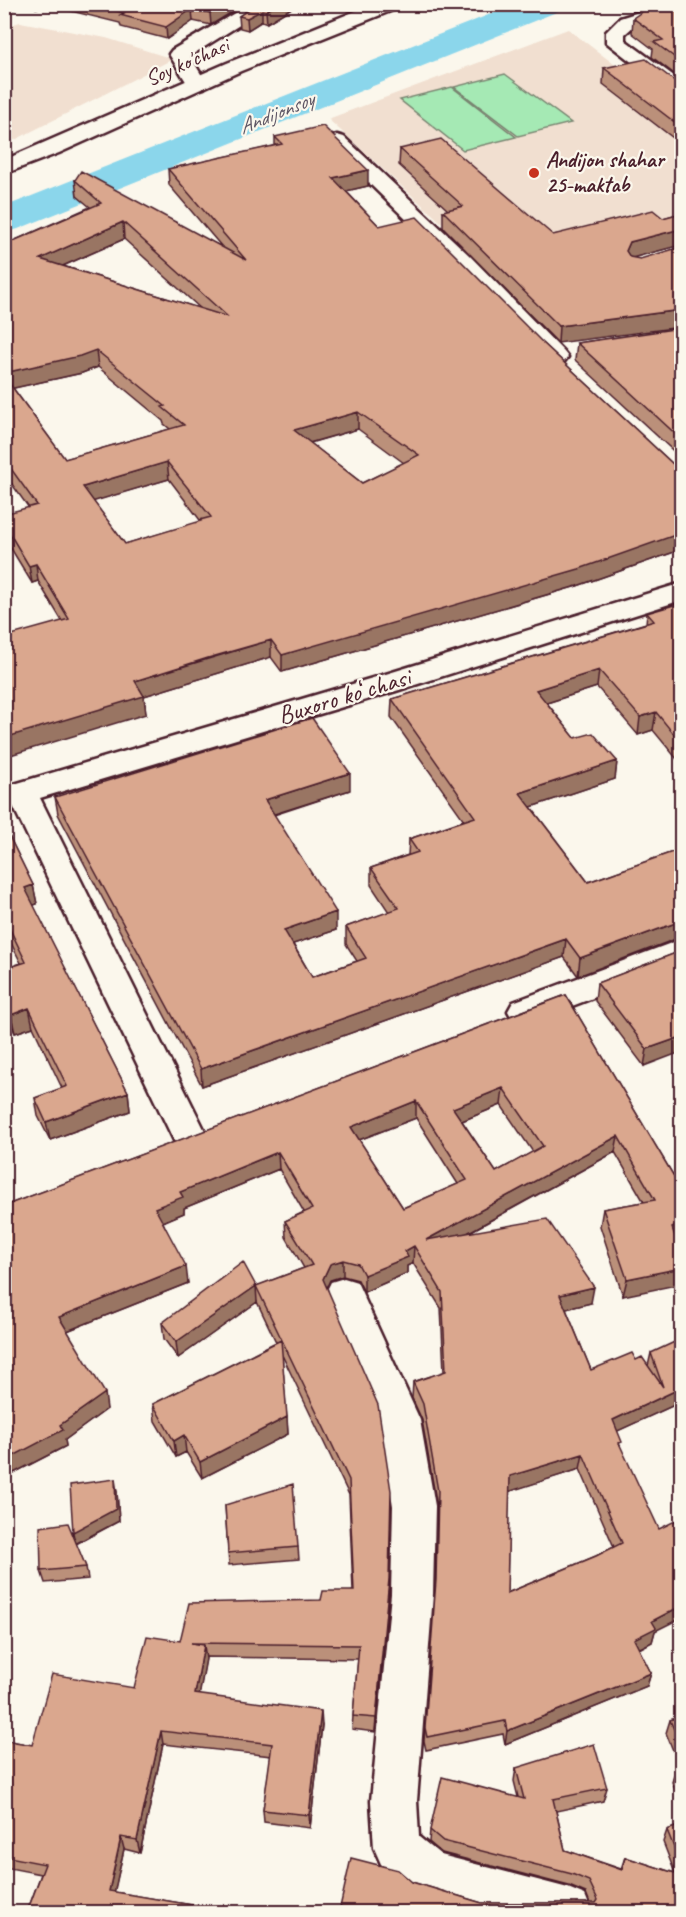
<svg xmlns="http://www.w3.org/2000/svg" width="686" height="1917" viewBox="0 0 686 1917" font-family="Caveat,sans-serif">
  <style>
    .built { fill: #f1dfd0 }
    .green { fill: #a5e9b4; stroke: #788470; stroke-width: 1.5 }
    .lines { fill: none; stroke-linecap: round; stroke-linejoin: round }
    .river { fill: #8bd6eb; fill-rule: evenodd }
    .street-casing { stroke: #4a1f2b; stroke-width: 5 }
    .secondary-casing { stroke: #4a1f2b; stroke-width: 5 }
    .street { fill: #fbf7ec; fill-rule: evenodd }
    .secondary { fill: #fbf7ec; fill-rule: evenodd }
    .wall { fill: #bb907a; stroke: #4a1f2b; stroke-width: 1.5; fill-rule: evenodd }
    .shaded-wall { fill: #997563; stroke: #4a1f2b; stroke-width: 1.5 }
    .building { fill: #daa78e; stroke: #4a1f2b; stroke-width: 1.5; fill-rule: evenodd }
    .poi-dot { fill: #c8321e; stroke: #fbf7ec; stroke-width: 2 }
    .labels { text-anchor: middle; dominant-baseline: central; stroke-width: 4.5; stroke-linejoin: round; paint-order: stroke }
    .far-street-label { font-size: 22px; fill: #4a1f2b; stroke: #fbf7ec }
    .far-water-label { font-size: 22px; font-style: italic; fill: #5e5665; stroke: #fbf7ec }
    .far-poi-label { font-size: 22px; font-weight: bold; fill: #4a1f2b; stroke: #fbf7ec; text-anchor: start }
    .street-label { font-size: 26px; fill: #4a1f2b; stroke: #fbf7ec }
  </style>
  <rect width="100%" height="100%" fill="#fbf7ec"/>
  <filter id="ink" filterUnits="userSpaceOnUse"><feTurbulence type="fractalNoise" baseFrequency=".0167" numOctaves="2"/><feDisplacementMap in="SourceGraphic" scale="12" xChannelSelector="R" yChannelSelector="G"/><feConvolveMatrix kernelMatrix="1 2 1 2 8 2 1 2 1" color-interpolation-filters="sRGB"/></filter>
  <g filter="url(#ink)">
    <path class="built" d="M20 22 106 38 173 59 5 145V27Z
      M568 29 681 115V229L490 267 328 119Z"/>
    <path class="green" d="M505 74 571 123 518 136 454 87Z
      M452 87 516 137 463 150 400 100Z"/>
    <g class="lines">
      <path class="river" d="M516 4H564L559 11 18 229 4 233V207Z"/>
      <defs>
        <path id="street" d="M250 4H273L190 56 207 84 204 88H190L169 54 172 50Z
          M664 4H682V11L634 26 625 34V40L682 82V98L675 96 606 42V32L620 18Z
          M337 135 344 137 469 255 564 352 568 357 564 362 556 364 548 362 453 265 330 145 327 141 330 137Z
          M682 583V600L396 691 40 798 209 1139 204 1149 191 1153 178 1149 13 806 4 808V787L376 677Z
          M682 939V964L525 1024 513 1020 508 1011 513 1002Z
          M344 1278 357 1282 420 1420 435 1506 433 1594 417 1801 419 1837 441 1855 568 1888 585 1895 592 1912H481L412 1892 381 1864 374 1848 371 1801 391 1594 393 1506 380 1420 325 1294 331 1282Z"/>
        <path id="secondary" d="M373 4H400L398 8 241 71 59 153 4 174V160L227 63Z"/>
      </defs>
      <use href="#street" class="street-casing"/>
      <use href="#secondary" class="secondary-casing"/>
      <use href="#street" class="street"/>
      <use href="#secondary" class="secondary"/>
    </g>
    <path class="wall" d="M31 4H245L211 25 193 21 167 39 121 27 120 23 47 5 36 8Z
      M257 4H298L267 23 262 21 248 30 240 28 239 16Z
      M681 4V79L652 57 653 49 632 33 633 18Z
      M604 68 681 83V144L603 84Z
      M275 137 368 186 346 191 379 226 543 343 674 465 681 467V552L680 550 577 586 282 672 271 657 209 676 144 696 146 714 62 621 38 581 32 583 4 537V514L29 508 4 473V245L90 207 77 196 75 180 222 247 169 185 168 169 275 146ZM124 239 201 309 63 266ZM98 367 163 421 164 424 170 429 65 459 13 388 82 373ZM358 429 404 463 362 483 310 443ZM169 479 200 520V522L125 544 93 501Z
      M400 149 553 235 663 218 681 213V245L634 257 558 343 443 227V211L448 210 399 165Z
      M681 328V458L575 360 577 343Z
      M681 603V764L653 730 638 735 597 687 547 703 575 738 617 761 615 779 531 807 588 882 681 849V937L578 976 564 957 202 1086 58 814 55 797 350 790 274 815 336 930 293 944 312 977 357 961 346 944V927L389 912 371 885V868L408 855 409 839 464 820 391 717 392 699 646 623 647 613Z
      M4 826 33 885 37 904 33 905 128 1092 130 1111 50 1140 38 1116 35 1098 62 1088 33 1027 15 1033 4 1012V969L21 963 4 929Z
      M681 951 644 1066 595 1001 597 983Z
      M566 995 679 1185 677 1241 623 1296 600 1226 603 1209 644 1202 615 1152 468 1233 591 1303 566 1309 591 1370 636 1360 648 1366 651 1353 681 1402 617 1431 655 1631 652 1642 639 1649 651 1673 647 1686 505 1744 503 1734 426 1750 424 1741 435 1594 437 1506 422 1420 412 1398 413 1382 444 1372 441 1308 413 1263 407 1266V1273L364 1292 358 1280 343 1276 330 1280 327 1287 389 1594 375 1732 352 1729 353 1716 358 1659 206 1657 199 1695 322 1725 310 1828 264 1822 263 1810 271 1756 163 1744 140 1853 124 1849 114 1892 198 1906 199 1912H27L41 1874 4 1867V1740L32 1745 134 1688 180 1641 353 1591 349 1495 282 1355 288 1434 202 1478 186 1452 176 1457 155 1421 153 1404 276 1342 257 1302 178 1358 164 1339 162 1323 304 1268 286 1237 285 1221 304 1212 279 1169 184 1208V1213L163 1222 188 1283 67 1331 107 1409 65 1440 66 1446 4 1478V1206ZM501 1105 533 1152 496 1172 462 1121ZM416 1118 458 1184 403 1208 359 1140ZM580 1469 614 1547 596 1556 507 1593 509 1491Z
      M117 1492 119 1521 76 1544 86 1567 88 1579 45 1583 41 1571 74 1540Z
      M225 1505 298 1547 299 1559 229 1565Z
      M681 1716V1805L672 1782 676 1769 680 1768 666 1733 670 1720Z
      M516 1768 607 1788 603 1801 556 1811 565 1850 621 1869 625 1857 675 1873 663 1842 667 1830 681 1825V1912H339L412 1882 482 1903H590L586 1893 569 1886 442 1853 429 1842 430 1830 518 1797 514 1781Z"/>
    <path class="shaded-wall" d="M4 4H29L4 12Z
      M35 4H47V5L36 8Z
      M224 4H245L211 25 210 13Z
      M277 4H298L267 23 266 11Z
      M192 9 193 21 167 39 166 27Z
      M262 10V21L248 30 247 18Z
      M368 170V186L333 194V178Z
      M123 222 124 239 42 275 40 259Z
      M681 229V245L628 259 626 251 630 242Z
      M681 310V327L558 343 559 326Z
      M96 350 98 367 82 373 5 390 4 373Z
      M358 412V429L295 447 294 430Z
      M167 462 169 479 85 504 83 487Z
      M681 533 680 550 577 586 282 672V655Z
      M36 564 38 581 32 583 29 566Z
      M271 640V657L144 696 146 714 4 757V738L135 681Z
      M599 670 597 687 534 707 536 690Z
      M656 712 653 730 638 735 640 717Z
      M617 761 615 779 519 811 520 793Z
      M350 773V790L265 817V800Z
      M33 885 37 904 28 907 25 888Z
      M336 912V930L284 947V930Z
      M681 921V937L578 976 580 958Z
      M566 939 564 957 202 1086 201 1069Z
      M29 1008 33 1027 15 1033 11 1015Z
      M681 1037V1052L644 1066 647 1049Z
      M503 1088 501 1105 452 1125 453 1108Z
      M128 1092 130 1111 50 1140 46 1122Z
      M416 1101V1118L351 1143V1127Z
      M618 1136 615 1152 425 1256 426 1240Z
      M278 1152 279 1169 184 1208V1213L157 1224 155 1208 180 1192Z
      M681 1224V1239L669 1245 672 1228Z
      M414 1246 413 1263 407 1266V1273L364 1292V1275Z
      M343 1260V1276L330 1280 323 1295V1279L330 1264Z
      M186 1266 188 1283 62 1333 59 1317Z
      M681 1268V1284L623 1296 627 1279Z
      M256 1286 257 1302 178 1358 176 1342Z
      M594 1287 591 1303 558 1311 560 1295Z
      M681 1388V1402L609 1435 613 1420Z
      M105 1393 107 1409 65 1440 66 1446 4 1478V1461L60 1425Z
      M287 1417 288 1434 202 1478 200 1462Z
      M184 1435 186 1452 176 1457 174 1441Z
      M583 1454 580 1469 508 1492 510 1476Z
      M115 1479 117 1492 119 1521 75 1544 73 1532Z
      M7 1530 11 1545 4 1547V1531Z
      M389 1579V1594L375 1732 376 1718Z
      M681 1606V1618L655 1631 652 1642 630 1653 634 1639 652 1621Z
      M204 1645 206 1659 197 1708 195 1694Z
      M651 1673 647 1686 505 1744 507 1731Z
      M321 1711 322 1725 310 1828 309 1815Z
      M161 1731 163 1744 140 1853 137 1840Z
      M121 1837 124 1849 112 1903 109 1891Z"/>
    <path class="building" d="M91 4H224L210 13 192 9 166 27 120 15 124 13Z
      M257 4H277L266 11 262 10 247 18 239 16Z
      M663 4H681V62L654 42 663 40 633 18 643 11Z
      M646 59 676 82 681 83V127L604 68Z
      M323 126 368 170 333 178 379 226 417 217 543 343 674 465 681 467V533L579 569 282 655 271 640 208 658 135 681 144 696 4 738V637L69 619 36 564 29 566 4 524V514L37 505 4 459V376L65 459 184 425 162 407 165 406 96 350 80 356 4 373V245L101 203 75 180 81 171 246 260 168 169 282 144 275 137ZM123 222 228 317 40 259ZM358 412 419 455 362 483 294 430ZM167 462 211 517 200 520 201 521 125 544 83 487Z
      M441 139 553 235 653 210 663 218 681 213V229L630 242 626 251 630 257 640 259 681 247V310L559 326 443 211 463 206 400 149Z
      M681 328V439L577 343Z
      M681 603V743L656 712 640 717 599 670 536 690 575 738 593 733 617 761 520 793 588 882 681 849V921L580 958 566 939 201 1069 55 797 312 718 350 773 265 800 336 912 284 930 312 977 366 958 346 927 399 908 371 868 418 852 409 839 475 817 392 699 654 621 647 613Z
      M4 826 33 885 25 888 128 1092 46 1122 35 1098 67 1086 29 1008 11 1015 4 1001V969L26 962 4 917Z
      M681 951V1037L647 1049 597 983Z
      M566 995 679 1185 681 1184V1224L672 1228 681 1253V1268L627 1279 603 1209 655 1200 618 1136 426 1240 547 1219 594 1287 560 1295 591 1370 632 1353 636 1360 642 1357 663 1387 651 1353 681 1339V1388L613 1420 622 1442 619 1443 659 1529 677 1520 681 1531V1606L652 1621 656 1628 634 1639 651 1673 507 1731 505 1721 427 1737 425 1728 436 1580 438 1491 423 1404 413 1382 446 1371 442 1292 414 1246 405 1251 408 1257 364 1275 358 1264 343 1260 330 1264 323 1279 378 1405 391 1491 389 1579 376 1718 353 1716 359 1645 191 1643 204 1645 195 1694 321 1711 309 1815 263 1810 272 1744 161 1731 137 1840 121 1837 109 1891 198 1906 196 1912H27L45 1864 4 1856V1740L32 1745 52 1674 134 1688 147 1636 180 1641 189 1603 321 1600 323 1591H354L349 1480 256 1286 312 1265 285 1221 312 1209 278 1152 180 1192 183 1197 155 1208 186 1266 59 1317 105 1393 60 1425 63 1430 4 1461V1420L7 1419 4 1413V1206ZM503 1088 543 1146 496 1172 453 1108ZM416 1101 467 1180 403 1208 351 1127ZM583 1454 622 1543 596 1556 507 1593 510 1476Z
      M243 1262 256 1286 176 1342 162 1323Z
      M281 1340 287 1417 200 1462 184 1435 174 1441 153 1404Z
      M115 1479 116 1509 73 1532 70 1485Z
      M293 1484 298 1547 228 1553 225 1505Z
      M4 1522 7 1530 4 1531Z
      M68 1523 86 1567 41 1571 40 1527Z
      M681 1716V1746L670 1720Z
      M594 1744 607 1788 553 1799 565 1850 622 1870 625 1857 681 1875V1912H339L351 1858 398 1870 412 1882 482 1903H596L598 1900 589 1881 572 1874 443 1841 430 1830 442 1777 524 1799 516 1768Z
      M681 1767V1781L676 1769Z
      M681 1825V1865L667 1830Z"/>
  </g>
  <circle class="poi-dot" cx="534" cy="173" r="6"/>
  <g class="labels">
    <g class="far-street-label">
      <text transform="translate(187 62) rotate(-24)">Soy ko'chasi</text>
    </g>
    <g class="far-water-label">
      <text transform="translate(276 113) rotate(-22)">Andijonsoy</text>
    </g>
    <g class="far-poi-label">
      <text x="546" y="160">Andijon shahar<tspan x="546" dy="25">25-maktab</tspan></text>
    </g>
    <g class="street-label">
      <text transform="translate(344 696) rotate(-17)">Buxoro koʻchasi</text>
    </g>
  </g>
  <rect width="686" height="1917" fill="none" stroke="#fbf7ec" stroke-width="24"/>
  <rect x="12" y="12" width="662" height="1893" fill="none" stroke="#4a1f2b" stroke-width="2" filter="url(#ink)"/>
</svg>
